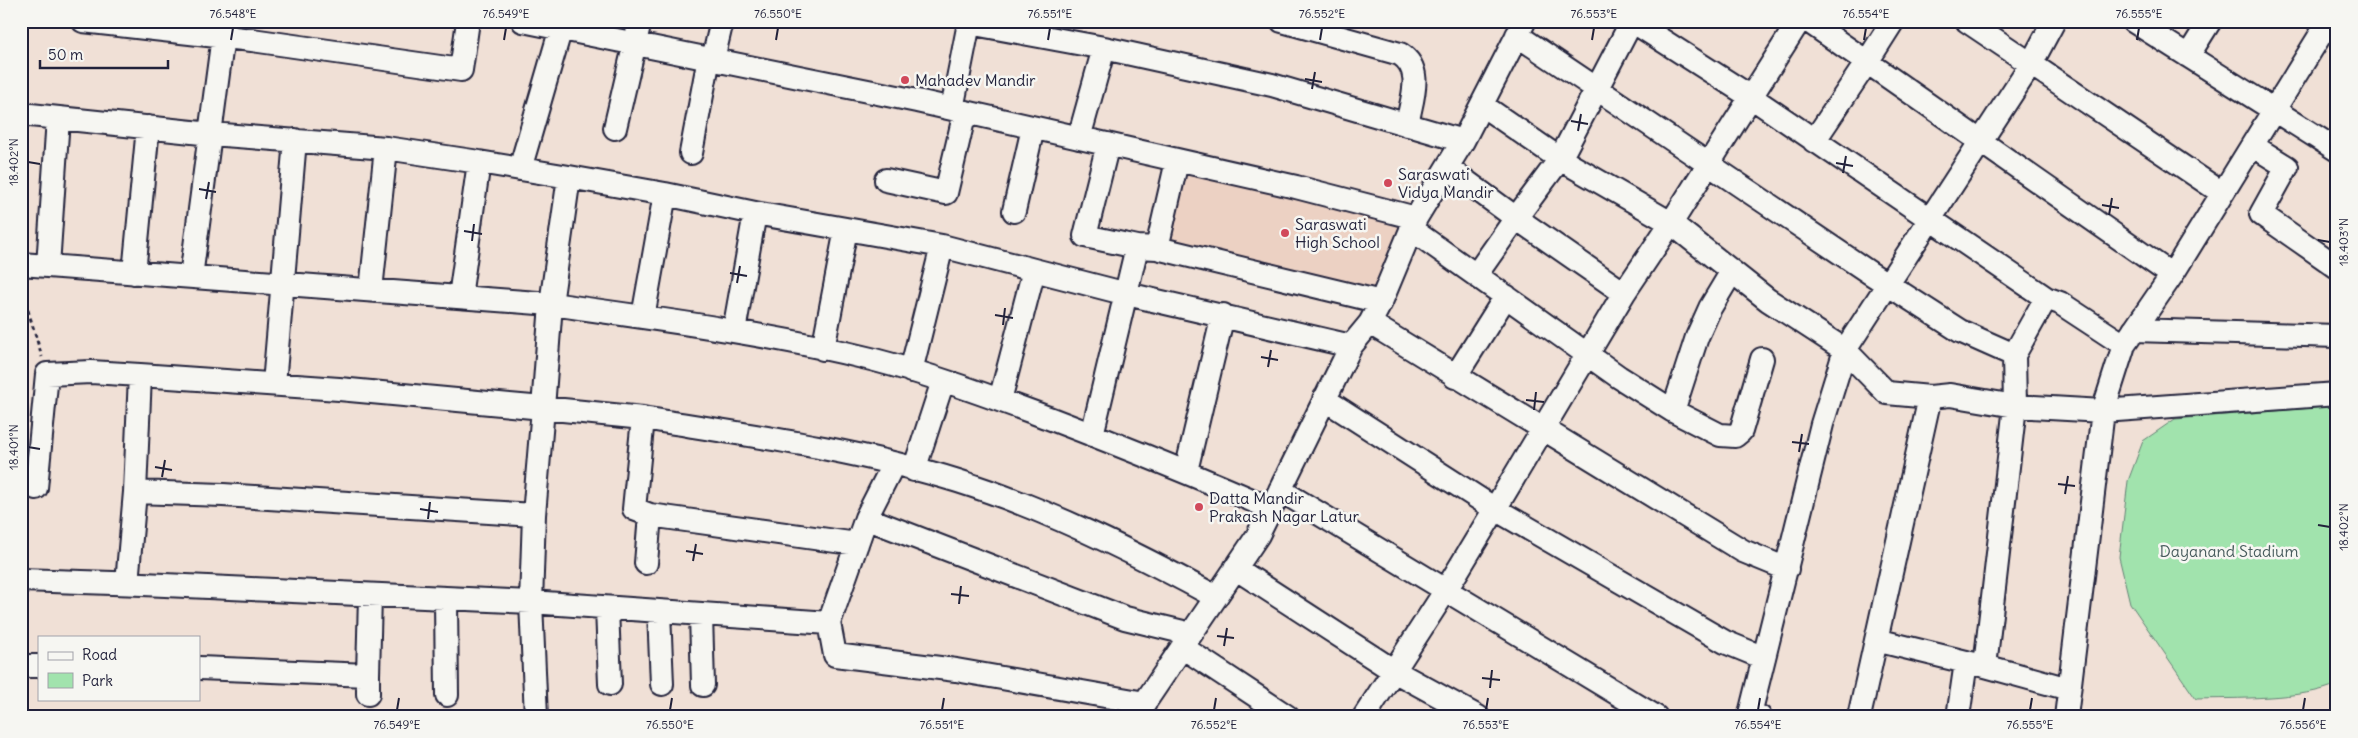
<svg xmlns="http://www.w3.org/2000/svg" width="2358" height="738" viewBox="0 0 2358 738" font-family="Delius,sans-serif">
  <style>
    .built { fill: #ecd1c3 }
    .green { fill: #a1e3ad; stroke: #628274 }
    .lines { fill: none; stroke-linecap: round; stroke-linejoin: round }
    .minor-casing { stroke: #22223b; stroke-width: 26 }
    .path { stroke: #22223b; stroke-width: 3; stroke-dasharray: 4 4; stroke-linecap: butt }
    .minor { stroke: #f6f6f2; stroke-width: 22 }
    .ticks { fill: none; stroke: #22223b; stroke-width: 2 }
    .poi-dot { fill: #d1495b; stroke: #f6f6f2; stroke-width: 2 }
    .labels { text-anchor: middle; dominant-baseline: central; stroke-width: 5; stroke-linejoin: round; paint-order: stroke }
    .poi-label { font-size: 16px; fill: #22223b; stroke: #f6f6f2; text-anchor: start }
    .park-label { font-size: 16px; fill: #485c5d; stroke: #f6f6f2 }
    .neatline { fill: none; stroke: #22223b; stroke-width: 2 }
    .ticks-label { font-size: 12px; text-anchor: middle; fill: #22223b }
  </style>
  <rect width="100%" height="100%" fill="#f0e0d6"/>
  <filter id="ink" filterUnits="userSpaceOnUse"><feTurbulence type="fractalNoise" baseFrequency=".02" numOctaves="2"/><feDisplacementMap in="SourceGraphic" scale="10" xChannelSelector="R" yChannelSelector="G"/><feConvolveMatrix kernelMatrix="1 2 1 2 8 2 1 2 1" color-interpolation-filters="sRGB"/></filter>
  <g filter="url(#ink)">
    <path class="built" d="M1177 161 1416 218 1374 301 1157 248Z"/>
    <path class="green" d="M2337 406V684C2304 700 2233 698 2196 699L2130 603 2119 557 2128 481 2143 441 2175 419Z"/>
    <g class="lines">
      <defs>
        <path id="minor" d="M83 21 252 40 461 70 468 21
          M523 21 917 101 1296 187 1416 218
          M1282 21 1400 54C1425 70 1411 100 1407 125
          M1632 21 1751 97 2046 298 2014 355
          M1808 21 1867 62 1814 141
          M1893 21 1867 62 2172 275 2124 345
          M2054 21 2031 64 2222 193
          M2133 21 2337 150
          M1517 35 1870 273 1960 331 2014 355 2015 406 2103 411 2124 345 2060 303 2046 298
          M2188 56 2210 21
          M713 59 722 21
          M1482 105 1560 159 1632 21
          M952 109 969 23 1104 48
          M21 114 211 134 386 148
          M615 128 640 21
          M1079 138 1104 48 1272 85 1463 141
          M1108 144 1085 236 1137 247
          M2253 146 2287 167 2261 214 2337 267
          M691 153 709 58
          M1448 168 1516 218 1476 275
          M520 169 563 21
          M886 180 946 193 965 112
          M665 194 569 177 551 304C658 319 766 333 871 359 933 375 994 398 1054 420 1127 448 1199 477 1270 508
          M1014 211 1033 128
          M1411 229 1619 377 1673 411 1697 337 1710 308 1731 273
          M1157 248 1381 302
          M21 264 551 304 543 408 339 389 140 375
          M48 266 58 118
          M134 273 148 127
          M2172 275 2329 21
          M191 277 225 21
          M371 290 386 148 479 162
          M1624 293 1516 218 1560 159 1671 223 1768 300 1845 350 1822 424 1750 714 1760 717
          M460 297 479 162 569 177
          M643 317 665 194 755 213
          M1370 323 1743 551 1787 569
          M2134 330 2337 336
          M734 331 755 213 846 229
          M823 349 846 229 942 246
          M911 371 942 246 1034 270
          M1455 377 1506 296
          M274 384 295 140
          M1930 397 1950 395 2015 406 1985 666 1966 662 1958 717
          M1324 399 1495 509 1446 590 1364 717
          M1000 400 1034 270 1127 294 1351 346
          M1673 411 1720 435 1735 436 1741 431 1762 359
          M643 418 543 408 534 515 531 602 829 623 866 518 893 465
          M1092 435 1137 247 1157 248 1177 161
          M914 470 943 381
          M1186 471 1223 315
          M36 488 47 374 91 372 140 375 135 492
          M1280 490 1656 717
          M650 515 634 509 643 418C748 435 855 449 958 481 1047 509 1134 552 1216 597
          M866 518 1125 618 1191 634
          M646 563 650 515 857 544
          M1235 568 1394 671 1478 717
          M21 580 143 584 531 602 536 717
          M127 583 135 492 223 495 534 515
          M446 600 447 695
          M607 608 610 684
          M659 612 662 684
          M701 615 703 685
          M829 623 835 655 956 670 1145 703
          M1876 640 1966 662
          M1182 647 1288 717
          M1764 658 1725 642 1495 509 1624 293 1675 217 1799 21
          M21 666H39
          M1985 666 2069 689
          M199 668 368 675V694
          M368 675 370 596
          M1135 717 1258 535 1351 346 1370 323 1381 302 1416 218 1463 141 1524 22
          M1859 717 1930 397 1887 393 1845 350 2031 64 1967 21
          M2066 717 2103 411 2337 394"/>
      </defs>
      <use href="#minor" class="minor-casing"/>
      <path class="path" d="M21 287 42 357"/>
      <use href="#minor" class="minor"/>
    </g>
  </g>
  <path class="ticks" d="M231 40 233 28M504 40 506 28M776 40 778 28M1048 40 1050 28M1320 40 1322 28M1592 40 1594 28M1864 40 1866 28M2137 40 2139 28M1305 79 1322 82M1312 89 1315 72M1571 121 1588 124M1578 131 1581 114M28 162 40 164M1836 163 1853 166M1843 173 1846 156M199 189 216 192M206 199 209 182M2102 205 2119 208M2109 215 2112 198M464 231 482 234M2318 240 2330 242M472 241 474 224M730 273 747 276M737 283 740 266M995 315 1013 318M1003 325 1005 308M1261 357 1278 360M1268 367 1271 350M1526 400 1544 402M1534 410 1536 392M1792 442 1809 444M28 447 40 449M1799 452 1802 434M155 467 172 470M162 477 165 460M2058 484 2075 486M2065 494 2068 476M420 509 438 512M428 519 430 502M2318 525 2330 527M686 551 703 554M693 561 696 544M951 594 969 596M959 604 961 586M1217 636 1234 638M1224 646 1227 628M1482 678 1500 680M1490 688 1492 670M397 710 399 698M670 710 672 698M942 710 944 698M1214 710 1216 698M1486 710 1488 698M1758 710 1760 698M2030 710 2032 698M2303 710 2305 698"/>
  <g class="poi-dot">
    <circle cx="905" cy="80" r="5"/>
    <circle cx="1388" cy="183" r="5"/>
    <circle cx="1285" cy="233" r="5"/>
    <circle cx="1199" cy="507" r="5"/>
  </g>
  <g class="labels">
    <g class="poi-label">
      <text x="915" y="80">Mahadev Mandir</text>
      <text x="1398" y="174">Saraswati<tspan x="1398" dy="18">Vidya Mandir</tspan></text>
      <text x="1295" y="224">Saraswati<tspan x="1295" dy="18">High School</tspan></text>
      <text x="1209" y="498">Datta Mandir<tspan x="1209" dy="18">Prakash Nagar Latur</tspan></text>
    </g>
    <g class="park-label">
      <text x="2229" y="551">Dayanand Stadium</text>
    </g>
  </g>
  <rect width="2358" height="738" fill="none" stroke="#f6f6f2" stroke-width="55"/>
  <rect x="38" y="636" width="162" height="65" fill="#f6f6f2" stroke="#a1a1a9"/>
  <rect x="48" y="652" width="25" height="8" fill="#f6f6f2" stroke="#a1a1a9"/>
  <text x="82" y="660" font-size="15" fill="#22223b">Road</text>
  <rect x="48" y="673" width="25" height="15" fill="#a1e3ad" stroke="#a1a1a9"/>
  <text x="82" y="686" font-size="15" fill="#22223b">Park</text>
  <path d="M40 60v8h128v-8" fill="none" stroke="#22223b" stroke-width="2.5"/>
  <text x="48" y="60" font-size="15" fill="#22223b" stroke="#f6f6f2" stroke-width="4" paint-order="stroke">50 m</text>
  <rect x="28" y="28" width="2302" height="682" class="neatline"/>
  <g class="ticks-label">
    <text x="233" y="18">76.548°E</text>
    <text x="506" y="18">76.549°E</text>
    <text x="778" y="18">76.550°E</text>
    <text x="1050" y="18">76.551°E</text>
    <text x="1322" y="18">76.552°E</text>
    <text x="1594" y="18">76.553°E</text>
    <text x="1866" y="18">76.554°E</text>
    <text x="2139" y="18">76.555°E</text>
    <text transform="translate(14 162) rotate(-90)" y="4">18.402°N</text>
    <text transform="translate(2344 242) rotate(-90)" y="4">18.403°N</text>
    <text transform="translate(14 447) rotate(-90)" y="4">18.401°N</text>
    <text transform="translate(2344 527) rotate(-90)" y="4">18.402°N</text>
    <text x="397" y="729">76.549°E</text>
    <text x="670" y="729">76.550°E</text>
    <text x="942" y="729">76.551°E</text>
    <text x="1214" y="729">76.552°E</text>
    <text x="1486" y="729">76.553°E</text>
    <text x="1758" y="729">76.554°E</text>
    <text x="2030" y="729">76.555°E</text>
    <text x="2303" y="729">76.556°E</text>
  </g>
</svg>
